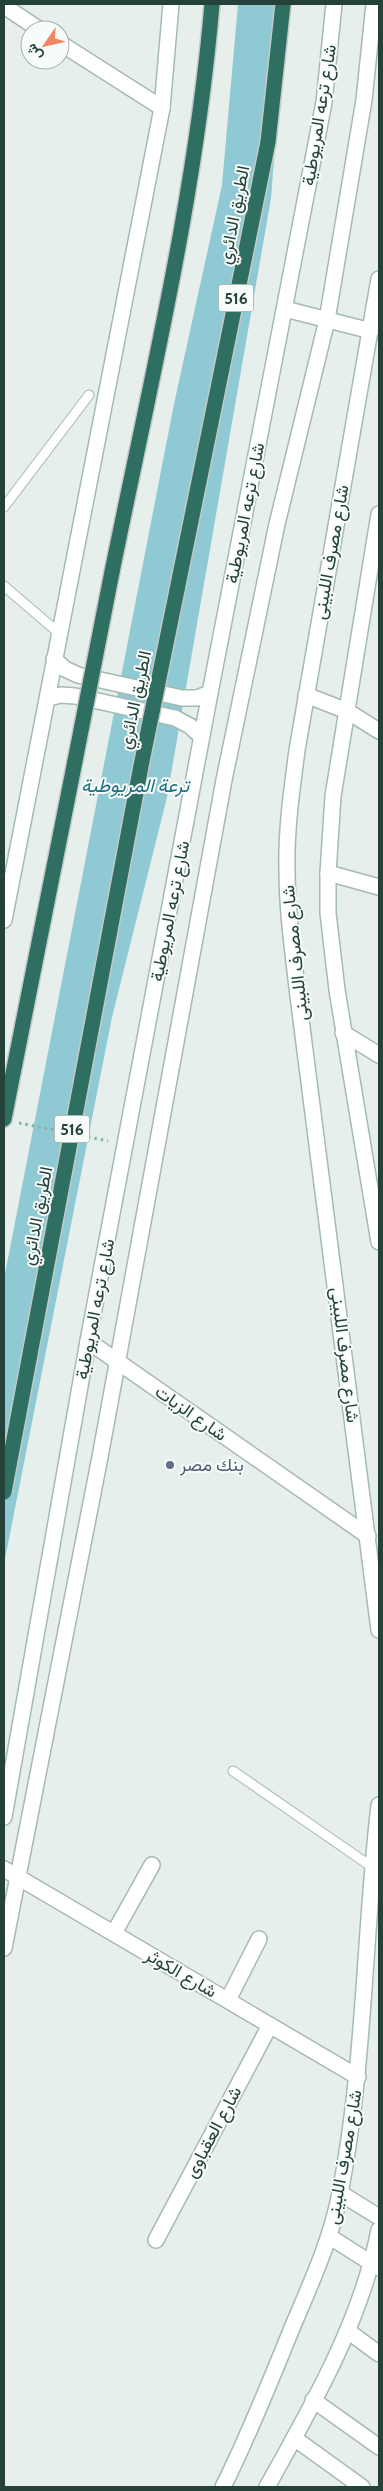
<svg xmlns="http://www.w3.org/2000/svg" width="383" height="2491" viewBox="0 0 383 2491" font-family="Cabin,Vazirmatn,sans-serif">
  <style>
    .water { fill: #8ec9d4 }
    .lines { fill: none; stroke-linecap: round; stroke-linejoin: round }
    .service-casing { stroke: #a8b8b2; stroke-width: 11 }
    .minor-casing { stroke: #a8b8b2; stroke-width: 18 }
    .tertiary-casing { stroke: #a8b8b2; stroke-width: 18 }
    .secondary-casing { stroke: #a4bbb3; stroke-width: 18 }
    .motorway-casing { stroke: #c2cac8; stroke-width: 18 }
    .path { stroke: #86b3a5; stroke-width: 3; stroke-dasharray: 2.5 4; stroke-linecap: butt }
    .service { stroke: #fff; stroke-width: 9 }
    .minor { stroke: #fff; stroke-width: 15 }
    .tertiary { stroke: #fff; stroke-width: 15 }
    .secondary { stroke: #fff; stroke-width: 15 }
    .motorway { stroke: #2f6f62; stroke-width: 15 }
    .motorway-bridge-casing { stroke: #c2cac8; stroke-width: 18; stroke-linecap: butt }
    .motorway-bridge { stroke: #2f6f62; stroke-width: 15 }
    .service-dot { fill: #5c6f8a; stroke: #f7fbf9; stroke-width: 2 }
    .labels { text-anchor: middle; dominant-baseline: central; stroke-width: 4; stroke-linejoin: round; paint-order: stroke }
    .shield { fill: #f7fbf9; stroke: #637a73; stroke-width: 1 }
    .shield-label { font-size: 16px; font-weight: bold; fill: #24423a }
    .street-label { font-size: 18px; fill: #24423a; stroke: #f7fbf9 }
    .service-label { font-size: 18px; fill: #4e5e75; stroke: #f7fbf9; text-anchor: start }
    .water-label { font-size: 19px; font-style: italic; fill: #1c6f80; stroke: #f7fbf9 }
  </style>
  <rect width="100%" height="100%" fill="#e6efeb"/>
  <path class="water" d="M238 4H286L271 198 167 797 112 1017 4 1564V1279L174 404 222 185Z"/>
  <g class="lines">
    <defs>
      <path id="service" d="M4 507 89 395
        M4 586 60 634
        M233 1771 372 1867"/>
      <path id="minor" d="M4 6 40 30
        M60 43 162 108
        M306 695 347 711 379 731
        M328 873 379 887
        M343 1033 379 1055
        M88 1341 368 1536
        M4 1869 358 2077
        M114 1933 152 1865
        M228 2000 259 1939
        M340 2193 379 2217
        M330 2237 379 2268
        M156 2240 270 2025
        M348 2331 379 2354
        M313 2400 379 2447
        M294 2438 362 2487"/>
      <path id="tertiary" d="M4 1948 100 1457 224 780 277 524 327 320 364 100 374 4"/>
      <path id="secondary" d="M379 279 297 750C292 789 286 829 287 869 287 911 293 953 298 996L379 1630
        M285 309 371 331
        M379 514 333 796 328 873V913L337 990 379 1242
        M54 659 65 669 78 675 182 698H197L210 693
        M48 698 61 695 75 696 175 718 190 726 202 737
        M4 920 162 108 171 4
        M4 1817 88 1341 210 693 311 170 324 102 334 4
        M223 2487C249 2435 270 2382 292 2328 311 2283 331 2240 340 2193 365 2065 364 1934 379 1805
        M267 2487C312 2406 361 2322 379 2230"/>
      <path id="motorway" d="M112 572C150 384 196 195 212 4
        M177 590 268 142 283 4
        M4 1119 75 761"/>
    </defs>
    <use href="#service" class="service-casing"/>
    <use href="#minor" class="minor-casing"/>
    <use href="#tertiary" class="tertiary-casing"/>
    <use href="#secondary" class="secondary-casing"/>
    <use href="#motorway" class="motorway-casing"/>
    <path class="path" d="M19 1123 55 1130
      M88 1137 108 1141"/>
    <use href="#service" class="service"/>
    <use href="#minor" class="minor"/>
    <use href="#tertiary" class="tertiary"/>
    <use href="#secondary" class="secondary"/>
    <use href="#motorway" class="motorway"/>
    <defs>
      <path id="motorway-bridge" d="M75 761 112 572
        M4 1492 141 766 177 590"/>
    </defs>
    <use href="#motorway-bridge" class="motorway-bridge-casing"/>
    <use href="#motorway-bridge" class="motorway-bridge"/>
  </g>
  <circle class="service-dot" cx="170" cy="1465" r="5"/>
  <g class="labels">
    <g class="shield">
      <rect x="218.5" y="284.5" width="35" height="27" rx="4"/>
      <rect x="54.5" y="1115.5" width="35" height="27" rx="4"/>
    </g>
    <g class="shield-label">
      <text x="236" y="298">516</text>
      <text x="72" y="1129">516</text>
    </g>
    <g class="street-label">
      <text transform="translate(319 115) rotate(-81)">شارع ترعه المريوطية</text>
      <text transform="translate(234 215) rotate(-79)">الطريق الدائري</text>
      <text transform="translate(245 513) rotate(-79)">شارع ترعه المريوطية</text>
      <text transform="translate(331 552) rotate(-80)">شارع مصرف اللبينى</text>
      <text transform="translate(135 700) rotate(-78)">الطريق الدائري</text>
      <text transform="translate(170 911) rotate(-79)">شارع ترعه المريوطية</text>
      <text transform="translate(295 953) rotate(-96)">شارع مصرف اللبينى</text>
      <text transform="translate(37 1216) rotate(-79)">الطريق الدائري</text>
      <text transform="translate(95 1309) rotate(-79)">شارع ترعه المريوطية</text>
      <text transform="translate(345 1355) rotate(83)">شارع مصرف اللبينى</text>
      <text transform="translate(191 1413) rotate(35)">شارع الزيات</text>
      <text transform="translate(181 1973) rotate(30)">شارع الكوثر</text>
      <text transform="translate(213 2132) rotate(-62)">شارع العقباوى</text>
      <text transform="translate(344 2157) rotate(-80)">شارع مصرف اللبينى</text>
    </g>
    <g class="service-label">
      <text x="180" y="1465">بنك مصر</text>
    </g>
    <g class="water-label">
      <text x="135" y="785">ترعة المريوطية</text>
    </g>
  </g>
  <rect width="383" height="2491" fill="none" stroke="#24423a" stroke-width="10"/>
  <g transform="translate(45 45) rotate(236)"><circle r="24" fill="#f7fbf9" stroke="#a3b1ad"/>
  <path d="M0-4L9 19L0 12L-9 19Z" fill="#f4845f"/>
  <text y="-8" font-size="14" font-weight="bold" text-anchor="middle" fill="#24423a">ش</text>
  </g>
</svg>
